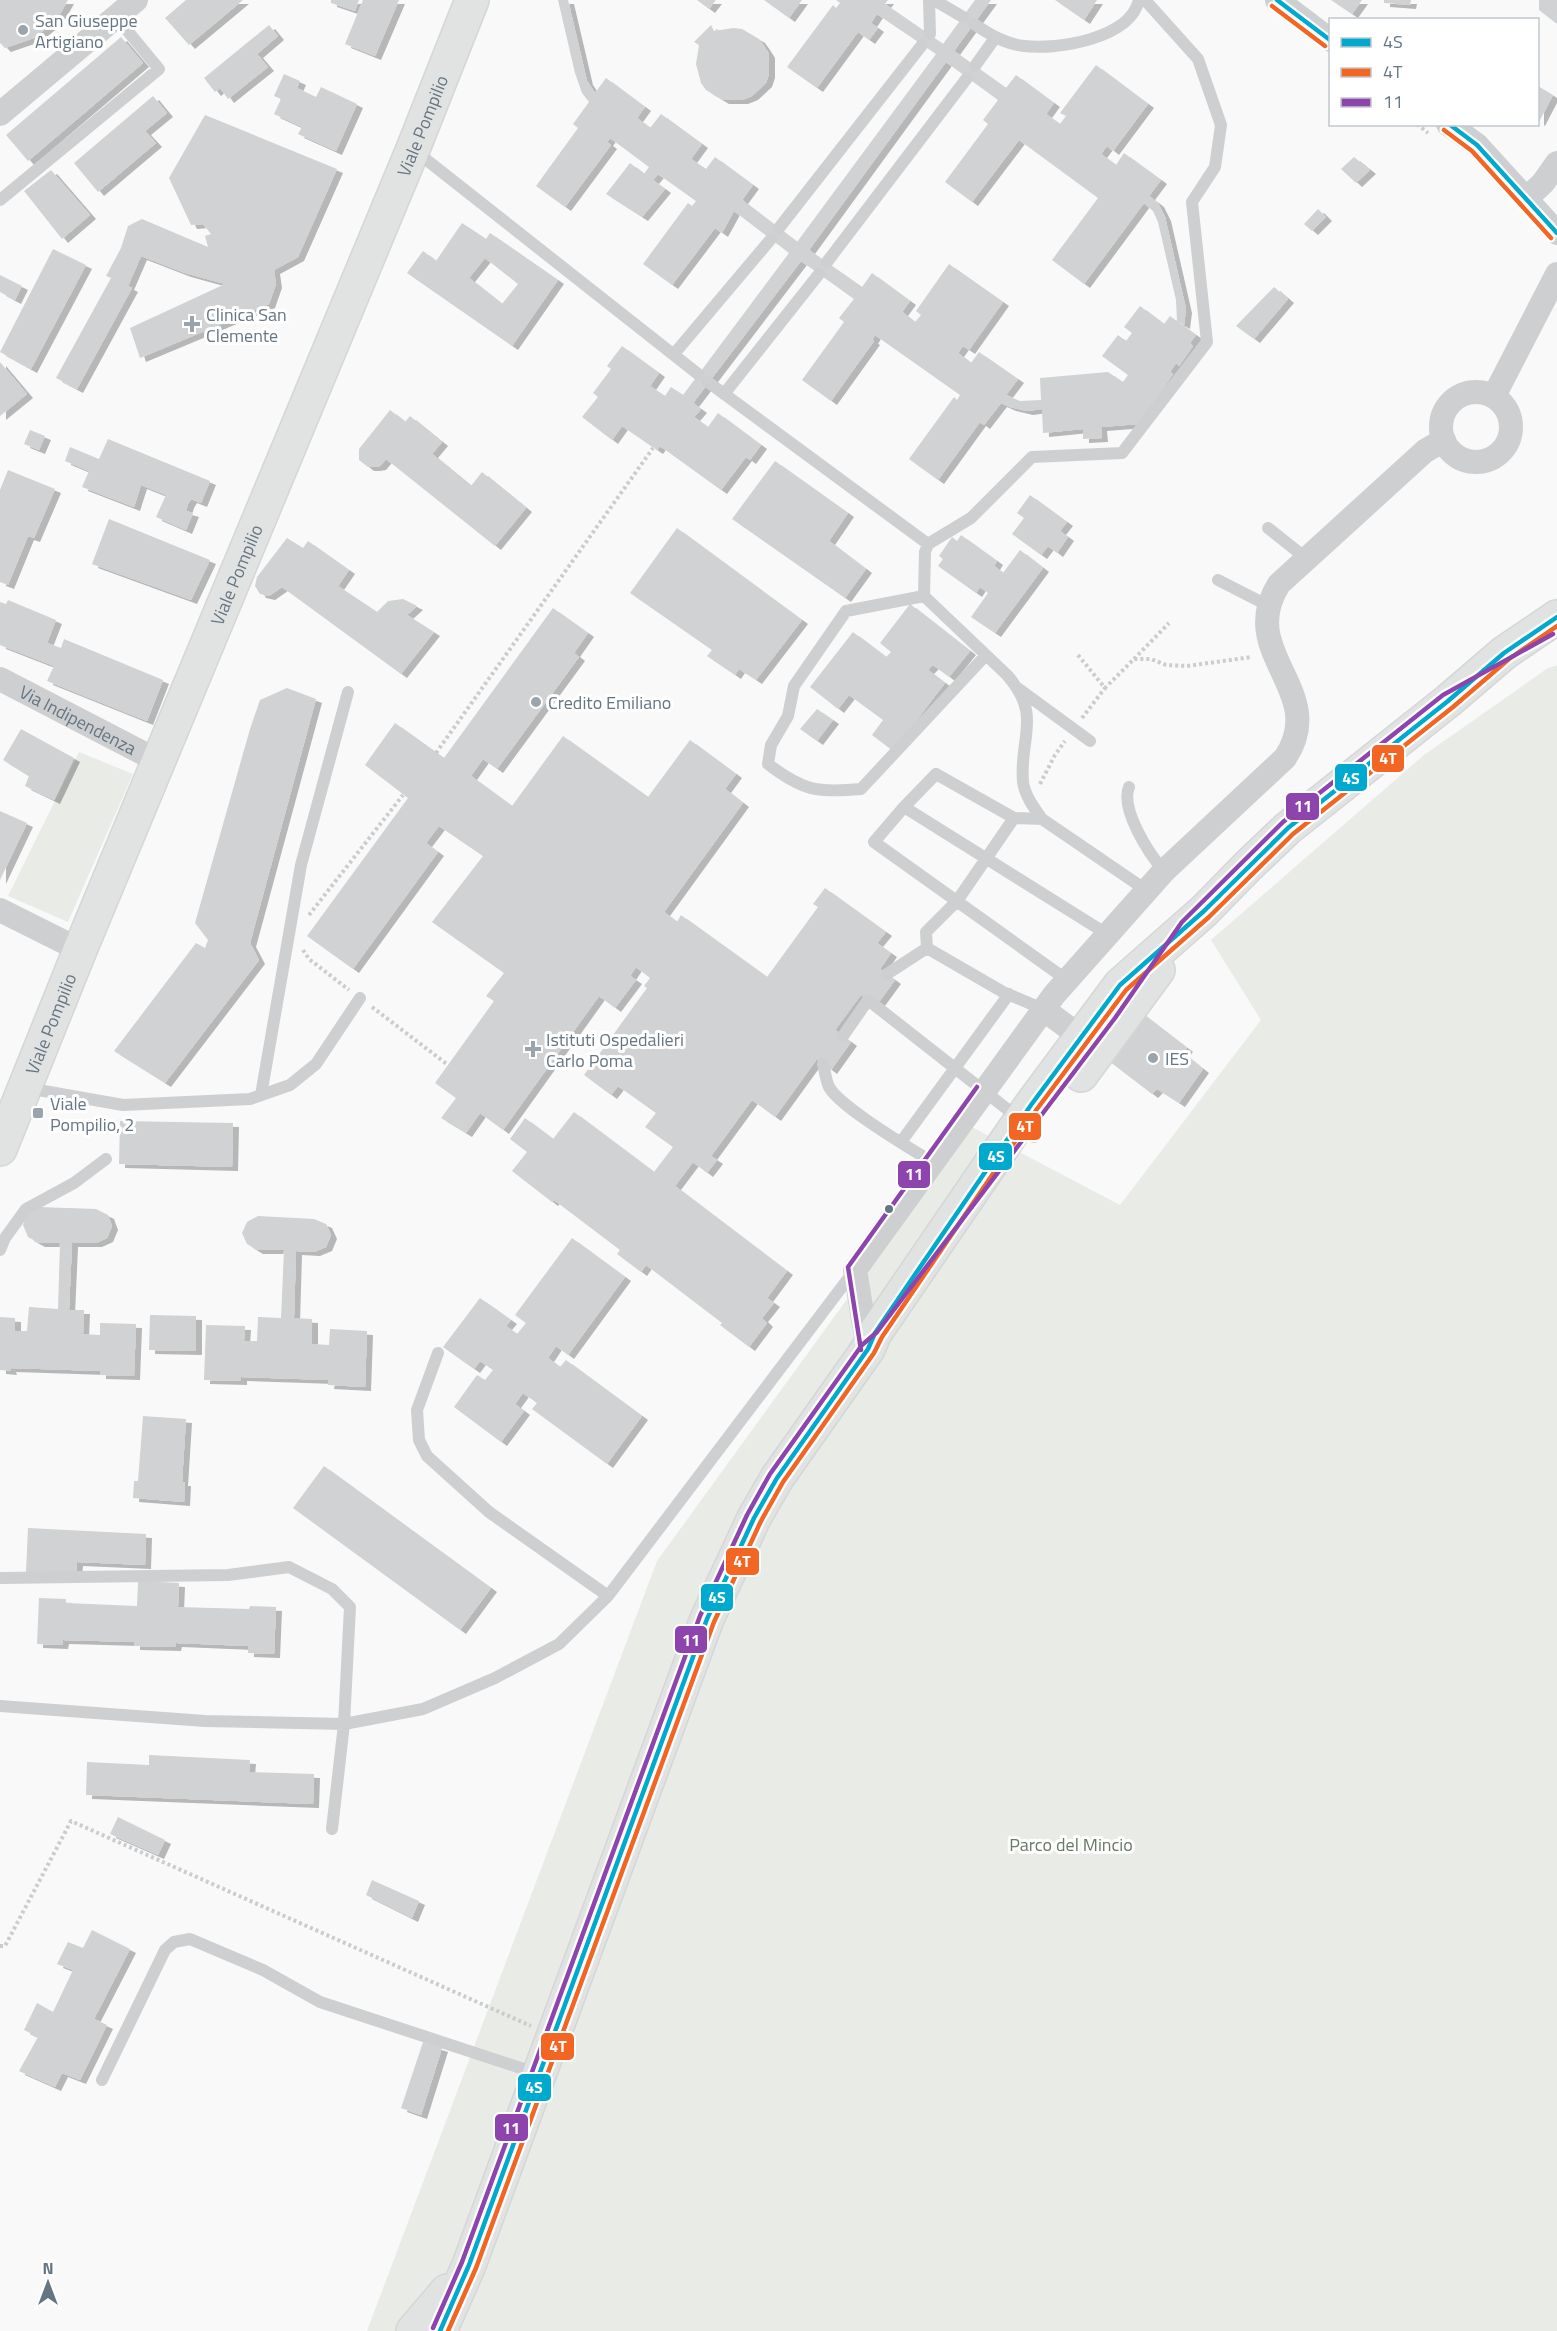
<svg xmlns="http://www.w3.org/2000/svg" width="1557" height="2331" viewBox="0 0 1557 2331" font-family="'Titillium Web',sans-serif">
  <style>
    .green { fill: #e8ebe6 }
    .building { fill: #d0d2d3; fill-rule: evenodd; filter: url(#shadow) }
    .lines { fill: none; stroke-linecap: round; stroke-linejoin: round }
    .secondary-casing { stroke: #d5d6d7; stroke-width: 36 }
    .path { stroke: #cbcccd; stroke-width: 4; stroke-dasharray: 3 3; stroke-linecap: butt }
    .lane { stroke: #cecfd0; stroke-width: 12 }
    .street { stroke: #cecfd0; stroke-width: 24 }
    .secondary { stroke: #e1e2e2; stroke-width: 33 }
    .bus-1-casing { stroke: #fff; stroke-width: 9 }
    .bus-2-casing { stroke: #fff; stroke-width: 9 }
    .bus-3-casing { stroke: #fff; stroke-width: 9 }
    .bus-1 { stroke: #00a9ce; stroke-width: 4.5 }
    .bus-2 { stroke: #f26522; stroke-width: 4.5 }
    .bus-3 { stroke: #8e44ad; stroke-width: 4.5 }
    .poi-dot { fill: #99a4ac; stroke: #fff; stroke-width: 2 }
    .bus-dot { fill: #657683; stroke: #fff; stroke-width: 2 }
    .labels { text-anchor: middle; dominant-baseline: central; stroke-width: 6; stroke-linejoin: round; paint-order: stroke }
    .poi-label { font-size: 18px; fill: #657683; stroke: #fff; text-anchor: start }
    .street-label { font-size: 18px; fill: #657683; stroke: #fff }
    .park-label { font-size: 18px; fill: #687a64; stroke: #fff }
    .line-badge { stroke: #fff; stroke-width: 2 }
    .badge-label { font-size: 16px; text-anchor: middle; font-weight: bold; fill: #fff }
  </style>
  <defs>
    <filter id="shadow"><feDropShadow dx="6" dy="4" stdDeviation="0" flood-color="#0004"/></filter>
  </defs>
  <rect width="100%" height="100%" fill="#f9f9f9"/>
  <path class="green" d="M1557 665V2331H367L657 1561 972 1127 1120 1205 1261 1020 1211 940 1424 755 1548 668Z
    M79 752 133 774 68 922 8 896Z"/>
  <path class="building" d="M0 0H68L56 21 34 38 5 48 0 43Z
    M186 0H243L189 45 165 18Z
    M331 0H359L355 11 331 3Z
    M363 0H399L375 56 345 44Z
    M558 0H568L587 81 595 93 606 78 645 107 637 118 650 128 661 114 702 144 691 159 706 169 715 157 753 185 742 200 797 242 936 54 877 14 871 23 878 28 869 40 858 32 817 88 787 67 833 5 836 8 840 3 836 0H888L885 4 943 44 975 0H991L954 51 1006 88 1016 75 1054 103 1046 114 1060 124 1066 116 1060 113 1096 65 1148 104 1113 151 1107 146 1101 154 1116 165 1124 153 1161 180 1149 196 1158 203 1165 217 1186 309 1184 325 1177 321 1176 300 1158 222 1153 211 1144 203 1084 284 1052 260 1098 198 1019 140 972 202 945 182 988 124 983 120 998 100 946 62 809 250 862 287 872 273 910 301 902 312 915 322 921 315 916 311 949 264 1003 302 969 350 963 346 958 353 971 363 979 352 1018 379 1006 395 1020 401 1041 400 1040 378 1108 372 1123 382 1128 375 1102 356 1118 335 1126 341 1132 333 1124 327 1140 306 1164 324 1170 316 1196 335 1190 343 1193 346 1179 366 1176 363 1170 372 1173 374 1139 424 1101 427 1102 438 1083 439V429L1043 433 1042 409 1027 411 1010 407 1001 403 984 425 980 422 938 480 909 459 954 397 957 400 960 395 875 335 872 340 874 341 831 401 802 380 844 322 839 318 854 299 801 261 693 403 701 409 694 417 708 427 718 413 761 445 750 460 746 457 721 490 660 446 657 450 622 426 612 440 582 417 598 397 593 393 611 369 607 366 622 346 659 373 650 386 665 396 671 387 683 395 789 253 734 211 722 233 715 228 672 285 643 264 688 203 692 206 696 201 658 174 653 180 665 189 642 217 606 194 630 163 644 174 649 167 610 138 607 142 611 145 565 207 536 186 578 128 573 124 589 102 582 93 575 73Z
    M697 0H716L709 9Z
    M764 0H802L789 18Z
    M1055 0H1097L1084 20Z
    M1331 0H1362L1352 14Z
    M1384 0H1411L1410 5 1384 3Z
    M1539 0H1557V24L1539 10Z
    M269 25 278 36 257 54 268 67 228 99 220 88 215 92 204 78Z
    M711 25 714 31 733 28 742 29 759 39 764 46 769 54V74L766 83 752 96 742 100H723L706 90 701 83 696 64 699 45 694 42Z
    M121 37 143 63 28 161 6 135Z
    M284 74 300 81 297 88 316 97 321 87 357 104 336 151 298 134 302 127 274 114 281 99 274 96Z
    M1538 86 1553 95 1539 122 1538 121Z
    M153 96 167 113 145 131 156 143 98 192 74 163Z
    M205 115 337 169 298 257 274 270 276 284 269 304 140 358 130 328 225 284 185 273 141 256 128 286 132 288 77 389 56 378 111 278 106 276 121 248 128 226 142 219 208 247 205 236 211 234 203 224 191 225 169 178Z
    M1354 157 1370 170 1356 183 1341 169Z
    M51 170 90 215 62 239 24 191Z
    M1318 209 1326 217 1312 231 1304 224Z
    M462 223 486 239 490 233 558 280 512 346 407 273 423 251 436 261ZM485 258 518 284 502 304 469 278Z
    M53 249 86 265 31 369 0 352Z
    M0 275 22 286 15 300 0 292Z
    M1274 287 1288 299 1254 339 1236 326Z
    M0 362 27 394 0 416Z
    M390 410 405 422 410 416 442 442 432 454 471 486 482 472 526 508 495 546 386 459 380 466 374 467H368L359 460V449Z
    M30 430 45 436 39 450 24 444Z
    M108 439 210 481 201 503 191 499 188 504 186 511 193 513 186 530 156 517 166 495 141 485 134 507 82 487 89 471 65 461 70 447 99 459Z
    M775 461 848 513 829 541 866 569 845 598 732 519Z
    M8 470 55 489 34 538 28 536 8 585 0 582V490Z
    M1030 495 1067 522 1060 531 1068 537 1057 553 1048 546 1041 555 1012 534 1024 518 1017 513Z
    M109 519 210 560 191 600 92 564Z
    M677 528 802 620 756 680 739 669 735 675 707 656 712 650 630 593Z
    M961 535 997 561 994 566 1003 573 1020 550 1043 568 995 633 971 617 988 593 980 587 976 593 938 566 943 559 939 556 952 537 957 541Z
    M287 538 303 548 308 541 349 570 338 586 377 612 388 601 403 599 417 606 407 615 434 632 401 674 282 587 269 596 260 594 255 586 257 577Z
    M8 600 56 620 47 643 61 648 64 639 163 680 147 721 47 681 54 666 0 645V602L6 604Z
    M910 604 970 651 949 677 933 665 928 670 945 683 893 751 872 735 883 720 849 695 838 709 810 687 853 632 886 657 891 652 880 643Z
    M553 608 588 633 574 653 579 657 497 769 483 759 471 776 512 806 563 736 648 797 690 740 736 774 725 789 743 803 664 912 677 922 681 915 767 977 818 907 813 904 825 888 886 932 877 943 891 953 880 969 895 980 876 1006 861 995 835 1030 851 1042 831 1070 817 1059 775 1117 752 1100 711 1156 717 1160 707 1173 693 1162 675 1186 787 1271 767 1298 774 1303 762 1318 767 1323 749 1347 720 1325 722 1323 646 1265 641 1272 617 1254 620 1250 554 1200 552 1202 512 1171 527 1152 510 1139 525 1118 553 1139 574 1112 654 1172 673 1147 645 1127 656 1113 618 1086 611 1095 584 1075 647 988 644 986 650 978 636 967 630 976 636 980 615 1008 599 996 503 1130 480 1113 466 1133 441 1118 456 1098 435 1083 494 1001 486 996 504 973 432 922 483 856 439 826 426 843 438 852 353 969 307 936 408 798 365 765 395 723 444 758Z
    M287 688 316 699 250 943 259 960 165 1083 114 1051 196 943 205 948 208 940 195 923 250 729 260 700Z
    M817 709 833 720 817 741 800 729Z
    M21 729 74 758 54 800 25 786 29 776 3 760Z
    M0 811 27 823 0 880Z
    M1139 1011 1187 1048 1183 1053 1203 1069 1179 1103 1157 1089 1152 1094 1105 1058Z
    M120 1121 233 1123 232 1167 119 1164Z
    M39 1207 96 1209 108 1215 112 1226 107 1238 96 1243H72L69 1310H84L83 1334 100 1335V1323L136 1324 134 1376 100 1375V1371L10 1368 11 1371 0 1370V1317L15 1318V1331H27L29 1307 58 1309 60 1243H39L28 1237 23 1225 28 1213Z
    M258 1216 314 1219 326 1224 331 1235 326 1247 314 1252 296 1251 294 1318 312 1319V1344L329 1345 330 1329 367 1331 365 1387 328 1385 329 1380 241 1377V1381L204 1380 206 1325 245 1326 244 1341H257L258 1317 281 1318 284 1250H257L247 1244 242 1233 247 1222Z
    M572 1238 625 1277 568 1355 556 1346 548 1358 560 1367 566 1360 642 1416 607 1464 532 1409 537 1403 523 1393 515 1404 524 1411 501 1442 454 1407 477 1375 485 1380 493 1370 480 1361 474 1369 443 1347 480 1298 511 1320 506 1326 517 1334 526 1323 515 1315Z
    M150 1315 196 1316V1351L149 1350Z
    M143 1416 186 1419 182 1482H185L184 1502 133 1498 134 1481H138Z
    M324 1466 491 1588 460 1630 293 1508Z
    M28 1528 146 1534 145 1565 77 1562 76 1574 26 1572Z
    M138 1581 179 1583 178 1607 249 1609 250 1606 276 1607 274 1654 248 1653V1646L176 1643 175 1647 134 1646V1642L63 1640 62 1645 37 1644 39 1598 66 1599V1603L137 1606Z
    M149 1755 250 1760 249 1772 314 1774 313 1804 86 1795 87 1762 149 1765Z
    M118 1817 165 1840 158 1855 110 1834Z
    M372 1880 419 1901 412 1918 366 1895Z
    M92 1930 130 1949 94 2019 107 2025 80 2080 62 2073 55 2087 19 2071 38 2037 24 2030 37 2003 53 2012 73 1970 57 1964 68 1942 83 1948Z
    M423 2042 442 2048 421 2115 401 2108Z"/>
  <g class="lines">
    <defs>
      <g id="secondary">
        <path d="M1081 1075 1158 970"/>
        <path id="s2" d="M0 1149 80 950 413 149 472 0"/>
        <path d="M413 2331 447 2291"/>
        <path d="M440 2331 469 2265 707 1619 754 1518 777 1478 868 1349 875 1333 1031 1105 1120 985 1204 911 1249 865 1288 828 1448 701 1504 653 1557 617"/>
      </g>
    </defs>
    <use href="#secondary" class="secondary-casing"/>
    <path class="path" d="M1417 124 1428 133
      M1078 655 1105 688 1134 659H1151L1166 665 1187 666 1252 657
      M1134 659 1169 623
      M1082 718 1105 688
      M436 753 653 448
      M1040 784 1055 755 1065 741
      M309 915 403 795
      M303 950 309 959 349 990
      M372 1007 448 1065
      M0 1946H5L71 1821 531 2026"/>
    <path class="lane" d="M929 0 930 34
      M934 0 963 17
      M974 24C989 34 1005 44 1024 46 1057 50 1130 39 1139 0
      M975 66 995 38
      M414 150 698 374
      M0 200 159 69 116 17
      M779 228 922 45
      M827 262 967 78
      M674 354 771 239
      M708 382 928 544 925 552 924 596 1007 675C1043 716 1019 737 1023 782 1025 796 1034 808 1042 819L1146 890
      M724 394 819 274
      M1268 528 1307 559
      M928 544 971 518 1032 457 1122 453 1207 342 1192 202 1215 167 1221 125 1198 59 1145 0
      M1218 580 1269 606
      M924 596 846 611 794 686 788 716 771 745 768 764C803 791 818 793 861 789L986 655
      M1019 689 1090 741
      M1129 787C1120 809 1149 854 1164 871
      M904 807 1107 934
      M1014 818 957 901 926 932 927 948 1003 992 1043 1009
      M1042 819 1014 818 936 774 904 807 874 842 1067 980
      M887 974 927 948
      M843 1036 868 1000 1021 1120 1034 1137
      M823 1064C825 1071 826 1081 829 1087 840 1107 910 1148 932 1162
      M27 1088 123 1105 250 1099 290 1085 316 1064 360 998
      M261 1095 301 865 348 692
      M901 1142 1009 994
      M0 1250 5 1238 26 1209 74 1183 106 1159
      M438 1353 417 1410 419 1440 427 1456 489 1512 608 1596 854 1271
      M0 1578 228 1575 289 1567 332 1589 350 1607 344 1724 205 1721 0 1706
      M332 1829 344 1724 423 1709 495 1678 559 1644 608 1596
      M102 2080 165 1950 174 1942 190 1939 263 1970 320 2002 539 2074"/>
    <g class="street">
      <path d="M1277 0 1330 40"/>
      <path d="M0 114 136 0"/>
      <path d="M1448 124 1477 145 1557 233"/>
      <path d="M1527 198 1543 183 1557 163"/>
      <circle cx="1476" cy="427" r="35"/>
      <path d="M1494 396 1557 274"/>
      <path id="s1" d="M0 679 158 761"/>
      <path d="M0 910 80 950"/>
      <path d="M1043 1009 1081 1037"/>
      <path d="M868 1349 855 1270 1054 995 1164 871 1285 758C1330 691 1235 653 1279 584L1425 451 1444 440"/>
    </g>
    <use href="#secondary" class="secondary"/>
    <defs>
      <path id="bus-1" d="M1277 0 1330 40
        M1449 124 1477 145 1557 233
        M440 2331 469 2265 707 1619 754 1518 777 1478 868 1349 875 1333 1031 1105 1120 985 1204 911 1288 828 1448 701 1504 653 1557 617"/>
      <path id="bus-2" d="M1272 6 1325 46
        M1444 130 1472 151 1551 238
        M448 2331 476 2268 714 1622 761 1521 783 1482 874 1353 882 1337 1037 1109 1126 990 1209 917 1293 834 1453 707 1509 659 1557 626"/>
      <path id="bus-3" d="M861 1350 848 1267 977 1087
        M433 2328 462 2262 700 1616 747 1515 770 1474 862 1345 877 1332 1115 1018 1182 922 1283 822 1443 695 1553 634"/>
    </defs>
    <use href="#bus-1" class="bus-1-casing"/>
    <use href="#bus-2" class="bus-2-casing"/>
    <use href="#bus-3" class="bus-3-casing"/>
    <use href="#bus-1" class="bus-1"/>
    <use href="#bus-2" class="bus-2"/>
    <use href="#bus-3" class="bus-3"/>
  </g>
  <g class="poi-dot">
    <circle cx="23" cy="30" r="6"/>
    <path d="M189 315h6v6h6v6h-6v6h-6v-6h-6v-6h6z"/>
    <circle cx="536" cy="702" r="6"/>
    <path d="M530 1040h6v6h6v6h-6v6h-6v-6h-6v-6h6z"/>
    <circle cx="1153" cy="1058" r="6"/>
    <rect x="32" y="1107" width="12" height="12" rx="3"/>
  </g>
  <circle class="bus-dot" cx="889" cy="1209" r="5"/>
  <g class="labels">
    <g class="poi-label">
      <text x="35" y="20">San Giuseppe<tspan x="35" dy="21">Artigiano</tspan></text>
      <text x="206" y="314">Clinica San<tspan x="206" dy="21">Clemente</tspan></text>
      <text x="548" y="702">Credito Emiliano</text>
      <text x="546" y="1039">Istituti Ospedalieri<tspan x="546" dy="21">Carlo Poma</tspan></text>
      <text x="1165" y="1058">IES</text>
      <text x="50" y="1103">Viale<tspan x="50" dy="21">Pompilio, 2</tspan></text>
    </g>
    <g class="street-label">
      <text stroke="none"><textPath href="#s2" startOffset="1107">Viale Pompilio</textPath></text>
      <text stroke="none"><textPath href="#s2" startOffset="621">Viale Pompilio</textPath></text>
      <text stroke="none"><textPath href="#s1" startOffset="88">Via Indipendenza</textPath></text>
      <text stroke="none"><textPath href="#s2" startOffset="135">Viale Pompilio</textPath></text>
    </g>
    <g class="park-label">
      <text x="1071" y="1844">Parco del Mincio</text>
    </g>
  </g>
  <g class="line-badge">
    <rect x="1371" y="744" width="34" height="29" rx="6" fill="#f26522"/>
    <rect x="1334" y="763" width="34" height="29" rx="6" fill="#00a9ce"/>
    <rect x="1285" y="792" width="35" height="29" rx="6" fill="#8e44ad"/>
    <rect x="1008" y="1112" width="34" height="29" rx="6" fill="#f26522"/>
    <rect x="978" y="1142" width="35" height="29" rx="6" fill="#00a9ce"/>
    <rect x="897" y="1160" width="34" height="29" rx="6" fill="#8e44ad"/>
    <rect x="725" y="1547" width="35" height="29" rx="6" fill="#f26522"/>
    <rect x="700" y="1583" width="34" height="29" rx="6" fill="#00a9ce"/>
    <rect x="674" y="1625" width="34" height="29" rx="6" fill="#8e44ad"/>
    <rect x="540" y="2032" width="35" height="29" rx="6" fill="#f26522"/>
    <rect x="517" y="2073" width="35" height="29" rx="6" fill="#00a9ce"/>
    <rect x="494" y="2113" width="35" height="29" rx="6" fill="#8e44ad"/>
  </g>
  <g class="badge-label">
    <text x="1388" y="764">4T</text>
    <text x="1351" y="784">4S</text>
    <text x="1303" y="812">11</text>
    <text x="1025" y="1132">4T</text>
    <text x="996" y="1162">4S</text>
    <text x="914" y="1180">11</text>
    <text x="742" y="1567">4T</text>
    <text x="717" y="1603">4S</text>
    <text x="691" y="1646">11</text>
    <text x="558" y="2052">4T</text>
    <text x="534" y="2093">4S</text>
    <text x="511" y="2134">11</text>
  </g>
  <rect x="1329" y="18" width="210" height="108" fill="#ffffff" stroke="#c1c8cd" stroke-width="1.5"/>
  <rect x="1341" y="38" width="30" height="9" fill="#00a9ce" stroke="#c1c8cd" stroke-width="1.5"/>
  <text x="1383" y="48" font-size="18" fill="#657683">4S</text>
  <rect x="1341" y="68" width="30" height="9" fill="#f26522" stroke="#c1c8cd" stroke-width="1.5"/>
  <text x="1383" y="78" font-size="18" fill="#657683">4T</text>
  <rect x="1341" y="98" width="30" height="9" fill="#8e44ad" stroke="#c1c8cd" stroke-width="1.5"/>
  <text x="1383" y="108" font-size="18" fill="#657683">11</text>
  <g transform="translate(48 2283)" stroke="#ffffff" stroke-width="4.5" paint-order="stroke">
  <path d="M0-4.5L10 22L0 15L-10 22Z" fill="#657683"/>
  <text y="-9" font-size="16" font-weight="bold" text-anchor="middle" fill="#657683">N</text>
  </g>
</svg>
